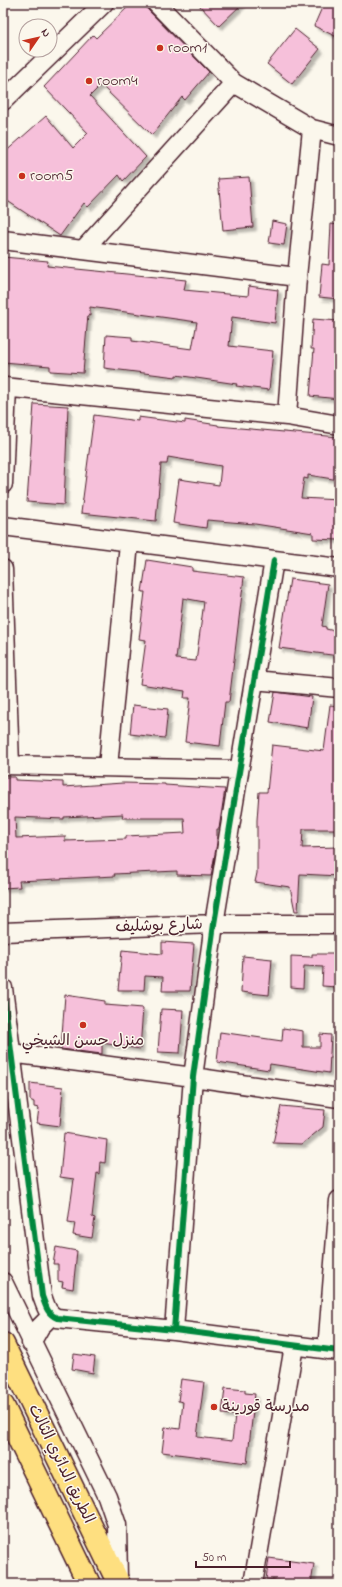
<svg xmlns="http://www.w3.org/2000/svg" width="342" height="1587" viewBox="0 0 342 1587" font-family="'Indie Flower','Playpen Sans Arabic',sans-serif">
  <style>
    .building { fill: #f6c0da; stroke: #4a1f2b; fill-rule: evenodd; filter: url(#shadow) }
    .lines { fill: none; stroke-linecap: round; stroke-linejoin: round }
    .minor-casing { stroke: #4a1f2b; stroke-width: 21 }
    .highway-casing { stroke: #4a1f2b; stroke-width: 25 }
    .minor { stroke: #fbf7ec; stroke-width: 18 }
    .highway { stroke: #fedf80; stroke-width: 22 }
    .cycleway-casing { stroke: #fbf7ec; stroke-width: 8 }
    .cycleway { stroke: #00873e; stroke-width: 6 }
    .poi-dot { fill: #c8321e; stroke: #fbf7ec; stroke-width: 1.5 }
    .labels { text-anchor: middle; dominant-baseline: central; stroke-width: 3; stroke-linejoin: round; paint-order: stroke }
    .poi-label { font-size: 16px; fill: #4a1f2b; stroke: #fbf7ec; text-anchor: start }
    .street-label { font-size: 16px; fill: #4a1f2b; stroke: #fbf7ec }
  </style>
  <defs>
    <filter id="shadow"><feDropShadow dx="3.5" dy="3.5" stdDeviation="1" flood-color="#0004"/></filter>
  </defs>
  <rect width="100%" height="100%" fill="#fbf7ec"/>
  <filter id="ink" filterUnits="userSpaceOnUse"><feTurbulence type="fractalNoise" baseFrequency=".025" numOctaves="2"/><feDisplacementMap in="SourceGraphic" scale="8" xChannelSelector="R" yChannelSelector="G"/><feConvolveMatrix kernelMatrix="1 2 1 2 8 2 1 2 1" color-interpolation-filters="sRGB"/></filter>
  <g filter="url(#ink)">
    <path class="building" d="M132 3H146L148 10 209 72 185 100 182 97 152 135 101 85 90 96 146 157 123 181 119 175 88 207 84 203 60 236 3 198V154L46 116 73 148 88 133 44 87 93 35 96 38Z
      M197 3H243L219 26Z
      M324 3H339V38L314 26Z
      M295 29 320 49 292 84 267 64Z
      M249 177 253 227 223 230 218 179Z
      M272 221 287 224 284 245 269 243Z
      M331 224 339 225V299L319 297 322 264 329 265Z
      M3 257 48 261 47 266 186 280 184 290 248 296 249 286 278 290 275 323 232 317 229 346 273 351 269 390 236 386 237 384 176 375V377L104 368 106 335 132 337V341L192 349 197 322 90 307V316L88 315 83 373 50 371V366L3 362 5 304H3Z
      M313 319 339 321V399L310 396 314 349H311Z
      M34 404 68 406 64 505 27 502Z
      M94 415 138 421V417L185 423V420L218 425V426L339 437V480L308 475V479L304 478 301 498 339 500V540L313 539V533L255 524 207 520 206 528 173 523 179 479 219 485 221 466 168 457 167 464H161L156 521 81 513Z
      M147 560 192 567V571L244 577 229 702H225L220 746 185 742 190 698H184L185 691 140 684 146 640 139 639 145 592H142ZM183 598 204 602 196 661 176 659Z
      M290 579 328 584 322 626 326 627V629L339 632V656L279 648Z
      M275 692 312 697 308 728 270 722Z
      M133 705 168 709 165 738 130 734Z
      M330 705 339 706V829H303L302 848 339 847V876L300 874 298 911H295L290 887 255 882 257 873V820L259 792H267L272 745 324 751Z
      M3 777H15V780L63 782V787L123 783 165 784V785L225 789 219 829H217V843L211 876 177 875V871L114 874 115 876 19 881 20 887 3 888ZM123 814 122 818H184L185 833 126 836V839L65 841V836L16 838 15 817 64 819V817Z
      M162 942 194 944 190 991H162L163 977 145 976 144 990H118L122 950 162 954Z
      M312 954H339L337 987 322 986 323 967 304 966 303 988 291 987V956L312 957Z
      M243 956 272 959 269 995 241 992Z
      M65 995 105 1001V1005L143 1008 140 1049 102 1043V1054L61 1049Z
      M161 1009 183 1010 180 1053 158 1052Z
      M283 1028 303 1031V1047H320V1034L331 1035 329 1073 270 1064 269 1070 217 1062 220 1032 282 1041Z
      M30 1083 63 1087 60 1126 37 1123 39 1108 34 1107V1102L30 1100Z
      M281 1106 325 1110 323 1127 302 1144 273 1143Z
      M64 1133 107 1140 105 1163 100 1162 99 1174 97 1173 92 1217 95 1218 92 1238 73 1235 75 1223 68 1222 74 1179 60 1177Z
      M56 1247 77 1251 73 1289 62 1287 63 1282 58 1281V1264H53Z
      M74 1354 95 1357 93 1373 72 1369Z
      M181 1379 204 1382 197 1437 232 1441 235 1415 222 1414 225 1388 245 1390V1393L255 1394 247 1463 162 1452 165 1427 180 1429 183 1402 178 1401Z
      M269 1558 314 1564 311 1584 266 1579Z"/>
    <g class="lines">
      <defs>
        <path id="minor" d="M156 3 234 83 312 129 339 136
          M3 101 104 3
          M3 240 297 277
          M83 250 234 83
          M3 387 287 416 339 425
          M287 416 297 277 312 129
          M3 484 7 387
          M3 526 339 568
          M3 569 10 765
          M254 680 339 688
          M3 765 238 770
          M108 767 129 543
          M3 932 214 924H339
          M3 988 42 1296C46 1306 47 1314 57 1318L174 1330 339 1351
          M11 1053 193 1077 339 1098
          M3 1282 107 1496 117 1525 118 1579
          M174 1330 193 1077 214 924 274 560
          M31 1343 40 1327 51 1316
          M327 1350 339 1200
          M253 1584 294 1346"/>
        <path id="highway" d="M3 1344 119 1584
          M3 1406 89 1584"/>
      </defs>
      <use href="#minor" class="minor-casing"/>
      <use href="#highway" class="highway-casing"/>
      <use href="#minor" class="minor"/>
      <use href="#highway" class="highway"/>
      <defs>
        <path id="cycleway" d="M3 988 42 1296C46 1306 47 1314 57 1318L174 1330 339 1351
          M174 1330 193 1077 214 924 274 560"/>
      </defs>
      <use href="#cycleway" class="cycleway-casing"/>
      <use href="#cycleway" class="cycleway"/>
    </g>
  </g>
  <g class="poi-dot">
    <circle cx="160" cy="48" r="4"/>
    <circle cx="89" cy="81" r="4"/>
    <circle cx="22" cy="176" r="4"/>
    <circle cx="83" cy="1025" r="4"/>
    <circle cx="214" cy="1407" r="4"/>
  </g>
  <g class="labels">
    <g class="poi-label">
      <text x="168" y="48">room1</text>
      <text x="97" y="81">room4</text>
      <text x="30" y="176">room5</text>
      <text x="83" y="1041" text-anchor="middle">منزل حسن الشيخي</text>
      <text x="222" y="1407">مدرسة قورينة</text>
    </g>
    <g class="street-label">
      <text transform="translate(159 926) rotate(-2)">شارع بوشليف</text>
      <text transform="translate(61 1464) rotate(64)">الطريق الدائري الثالث</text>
    </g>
  </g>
  <rect width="342" height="1587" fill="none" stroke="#fbf7ec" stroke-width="16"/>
  <rect x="8" y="8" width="326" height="1571" fill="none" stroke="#4a1f2b" stroke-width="1.5" filter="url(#ink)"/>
  <g transform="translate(38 38) rotate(56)"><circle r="19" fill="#fbf7ec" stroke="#b4a19f"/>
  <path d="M0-3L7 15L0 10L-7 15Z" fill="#c8321e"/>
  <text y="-6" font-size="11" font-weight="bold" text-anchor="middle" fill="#4a1f2b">N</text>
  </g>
  <path d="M196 1561v6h94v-6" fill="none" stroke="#4a1f2b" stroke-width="2"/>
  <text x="202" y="1561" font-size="12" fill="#4a1f2b" stroke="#fbf7ec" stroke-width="3" paint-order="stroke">50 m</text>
</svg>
